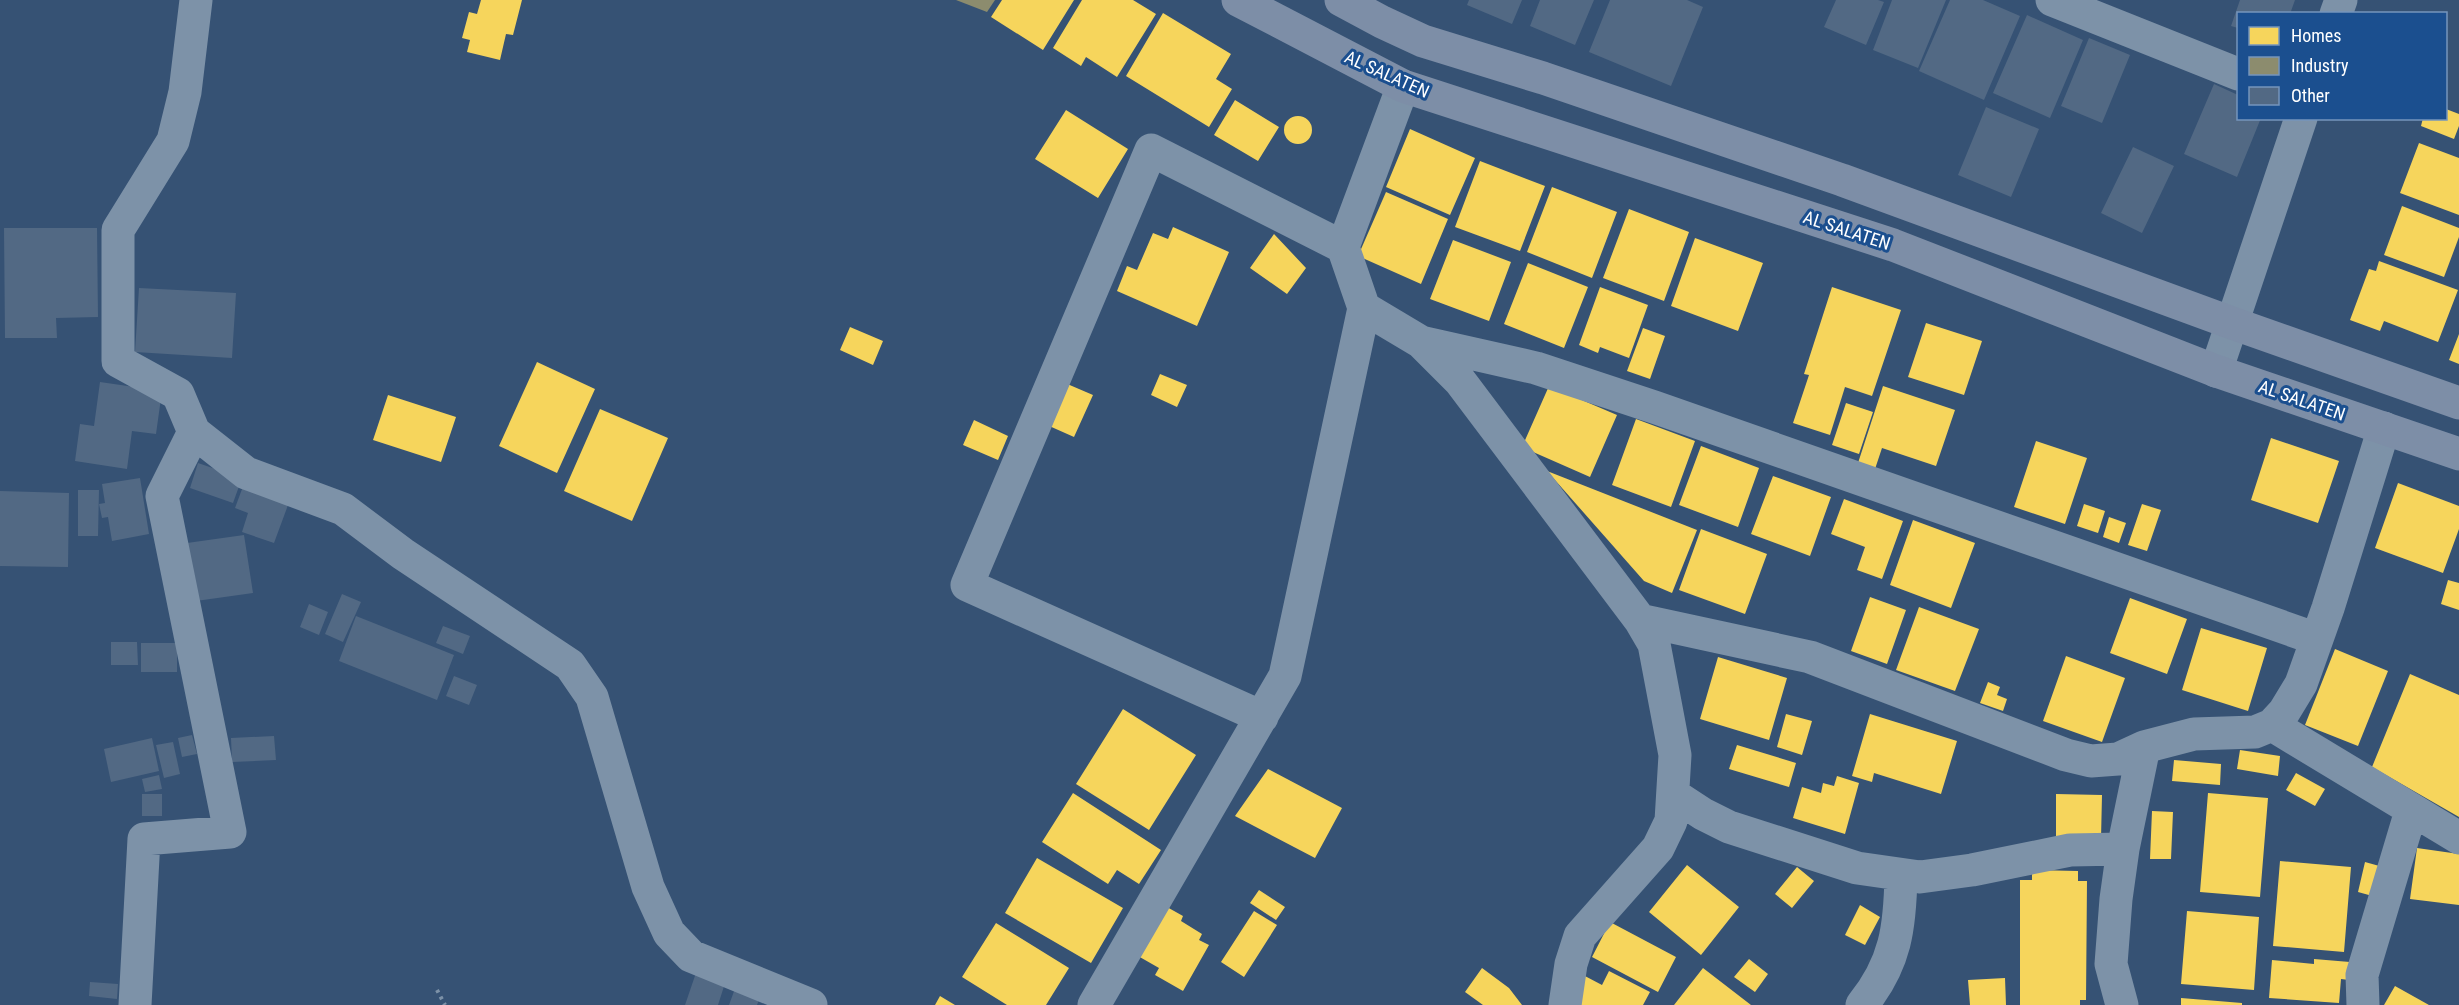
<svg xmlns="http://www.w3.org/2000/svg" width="2459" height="1005" viewBox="0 0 2459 1005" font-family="'Roboto Condensed',sans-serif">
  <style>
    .homes { fill: #f6d55c }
    .industry { fill: #8c8c6e }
    .building { fill: #526984 }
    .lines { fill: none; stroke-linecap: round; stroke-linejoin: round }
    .path { stroke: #7d92a8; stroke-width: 4; stroke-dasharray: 3 4.5; stroke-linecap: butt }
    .minor { stroke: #7d92a8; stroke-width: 33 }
    .major { stroke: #7d8ea7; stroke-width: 33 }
    .labels { text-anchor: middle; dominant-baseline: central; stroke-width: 6; stroke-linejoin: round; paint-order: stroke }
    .street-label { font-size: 18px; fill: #fff; stroke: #1b4f8f }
  </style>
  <rect width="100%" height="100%" fill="#365274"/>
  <path class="homes" d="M481 0H522L513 35 506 34 500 60 467 52 470 40 462 38 469 12 477 14Z
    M1002 0H1074L1043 50 991 17Z
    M1082 0H1133L1156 14 1117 77 1086 57 1081 66 1053 48Z
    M1163 13 1231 54 1216 79 1232 89 1209 127 1126 76Z
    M1235 100 1279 127 1258 161 1214 135Z
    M2446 109 2459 114V126L2454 139 2421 126 2423 118H2446Z
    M1066 110 1128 149 1098 198 1035 159Z
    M1284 130a14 14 0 1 1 28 0a14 14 0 1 1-28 0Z
    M1410 129 1475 158 1450 215 1386 187Z
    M2419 143 2459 158V215L2400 193Z
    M1480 161 1545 186 1520 251 1455 227Z
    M1552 187 1617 212 1592 278 1527 252Z
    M1386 192 1448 219 1421 284 1358 256Z
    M2402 206 2459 228V237L2444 277 2384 255Z
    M1629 209 1689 232 1664 301 1603 278Z
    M1173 227 1229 252 1197 326 1117 291 1127 266 1137 270 1153 233 1168 239Z
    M1274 234 1306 268 1287 294 1250 268Z
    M1695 238 1763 263 1738 331 1671 306Z
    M1453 240 1511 262 1489 321 1430 299Z
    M2379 261 2458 290 2438 342 2384 321 2380 331 2350 320 2369 269 2376 271Z
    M1528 263 1588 287 1564 348 1504 324Z
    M1600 287 1648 305 1629 358 1600 347 1598 353 1579 345Z
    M1832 287 1901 310 1872 396 1845 387 1830 435 1793 423 1809 375 1804 374Z
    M1926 323 1982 341 1964 395 1908 377Z
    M850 327 883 341 873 365 840 350Z
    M1643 328 1665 336 1650 379 1627 371Z
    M2459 334V364L2449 360Z
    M537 362 595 389 557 473 499 446Z
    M1160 374 1187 385 1177 407 1151 395Z
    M1065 383 1093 395 1074 437 1047 425Z
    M1549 386 1617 415 1590 477 1522 447Z
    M1883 386 1955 410 1936 466 1882 448 1875 469 1858 463Z
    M388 395 456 417 441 462 373 440Z
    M1846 403 1873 412 1859 454 1832 445Z
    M600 409 668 438 632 521 564 491Z
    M1636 419 1695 441 1671 507 1612 485Z
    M974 420 1008 436 998 460 963 445Z
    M2271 438 2339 461 2318 523 2251 500Z
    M2036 441 2087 458 2065 524 2014 507Z
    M1701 446 1759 468 1738 527 1679 505Z
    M1547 471 1697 530 1672 593 1644 581Z
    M1773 476 1831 497 1810 556 1751 534Z
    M2398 483 2459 506V529L2443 573 2375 548Z
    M1844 499 1903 521 1882 579 1857 570 1865 547 1831 534Z
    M2084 504 2105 511 2098 533 2077 526Z
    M2142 504 2161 510 2147 551 2128 545Z
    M2109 517 2126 523 2119 543 2103 537Z
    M1913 520 1975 543 1951 608 1890 585Z
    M1701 529 1767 554 1745 614 1679 590Z
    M2448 580 2459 583V610L2441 604Z
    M1870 597 1906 610 1887 664 1851 651Z
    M2130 598 2187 619 2167 674 2110 653Z
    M1919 607 1979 629 1955 691 1896 670Z
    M2201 628 2267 648 2248 711 2182 690Z
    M2335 649 2388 671 2358 746 2305 725Z
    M2066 656 2125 678 2102 742 2043 721Z
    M1718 657 1787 678 1769 740 1700 719Z
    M2410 674 2459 695V817L2372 767Z
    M1988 682 2000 687 1997 695 2007 699 2003 711 1980 703Z
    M1123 709 1196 755 1149 830 1076 784Z
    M1786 714 1812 721 1802 755 1777 747Z
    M1870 714 1957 741 1941 794 1874 773 1872 782 1852 776Z
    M1737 745 1796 763 1789 787 1729 769Z
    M2240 750 2280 756 2278 776 2237 769Z
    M2174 760 2221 764 2220 785 2172 781Z
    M1268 769 1342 808 1315 858 1235 816Z
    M2296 773 2325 789 2315 806 2286 790Z
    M1837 776 1859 783 1845 834 1793 818 1802 787 1821 793 1823 783 1834 786Z
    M1073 793 1161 850 1139 884 1117 870 1108 884 1042 842Z
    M2208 793 2268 798 2260 897 2200 892Z
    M2056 794 2102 795 2101 839H2056Z
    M2152 811 2173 812 2171 859H2150Z
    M2417 848 2459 854V905L2410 899Z
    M1037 858 1123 908 1091 963 1005 913Z
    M2280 861 2351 867 2344 952 2273 946Z
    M2365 862 2383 867 2376 897 2358 892Z
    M1687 865 1739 907 1701 955 1649 912Z
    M1797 867 1814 881 1792 908 1775 894Z
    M2032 870 2078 871V881H2087L2086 1000H2080V1005H2020V880H2032Z
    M1259 890 1285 907 1276 920 1250 903Z
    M1158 902 1183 916 1181 921 1202 934 1199 940 1209 945 1183 991 1155 975 1159 968 1131 952Z
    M1860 905 1880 917 1865 945 1845 935Z
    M1254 911 1277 925 1244 977 1221 962Z
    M2187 911 2259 917 2254 990 2181 984Z
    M1610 922 1676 957 1658 992 1592 957Z
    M996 923 1069 968 1046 1005H1007L962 977Z
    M1749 959 1768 974 1755 992 1734 977Z
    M2314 959 2350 962 2349 980 2341 979 2339 1003 2269 998 2272 960 2314 964Z
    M1482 968 1509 988 1522 1005H1483L1465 992Z
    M1703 968 1751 1005H1674Z
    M1609 971 1650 992 1643 1005H1580L1583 975 1602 985Z
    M2005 978 2006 1005H1970L1968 980Z
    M2395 986 2429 1005H2384Z
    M940 996 955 1005H935Z
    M2181 998 2242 1003V1005H2181Z"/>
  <path class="industry" d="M956 0H995L987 12Z"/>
  <path class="building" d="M1469 0H1522L1512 24 1467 5Z
    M1540 0H1594L1575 45 1530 26Z
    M1610 0H1687L1703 7 1671 86 1589 52Z
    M1836 0H1878L1884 2 1866 45 1824 27Z
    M1892 0H1946L1918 68 1873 50Z
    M1950 0H1983L2020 16 1984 100 1919 71Z
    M2240 0H2295L2290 14H2238V28L2231 26Z
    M2027 15 2083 40 2050 118 1993 93Z
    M2089 38 2130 55 2102 123 2061 106Z
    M2214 84 2238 95V118H2261L2237 177 2184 154Z
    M1986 107 2039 129 2011 197 1958 175Z
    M2133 147 2174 166 2142 233 2101 213Z
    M4 228H97L98 317 56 318 57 338H5Z
    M139 288 236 293 232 358 135 352Z
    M100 382 162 391 156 434 132 431 127 469 75 461 80 424 94 426Z
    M198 463 242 478 233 503 190 488Z
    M140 478 149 534 112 541 108 517 102 518 99 504 105 503 102 484Z
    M245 481 291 497 274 543 242 532 248 513 235 508Z
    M78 490H99L98 536H78Z
    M0 491 69 493 68 567 0 566Z
    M244 535 253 593 196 601 187 543Z
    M342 594 361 602 343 642 325 634Z
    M309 604 328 612 319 635 300 627Z
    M356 616 454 655 437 700 339 661Z
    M443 626 470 636 463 654 436 643Z
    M111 642H137L138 665H111Z
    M141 643H177V672H141Z
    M454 676 477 685 469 705 446 696Z
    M192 735 197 754 182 757 178 738Z
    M274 736 276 760 232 762 231 738Z
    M152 738 159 771 111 782 104 749Z
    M173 742 180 774 164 778 156 745Z
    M159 775 162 789 145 792 142 779Z
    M142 794H162V816H142Z
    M698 967 727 977 718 1005H685Z
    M90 982 118 984 117 999 89 996Z
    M737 983 762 992 757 1005H729Z"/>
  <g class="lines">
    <path class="path" d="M437 990 445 1005"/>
    <path class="minor" d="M2052 0 2238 74
      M2336 14 2341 0
      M1364 308 1421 342 1460 381 1640 620 1810 657 2066 755 2091 761 2118 759 2144 747 2194 734 2255 732 2272 725 2284 712 2301 684 2328 608 2384 428
      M1421 342 1536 368 1654 407 2317 639
      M2216 371 2301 118
      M194 432 246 473 343 509 403 554 570 665 592 697 648 887 669 933 691 956 811 1005
      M1262 717 967 585 1151 150 1343 247
      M2272 725 2459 838
      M1674 795 1703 814 1729 827 1857 868 1920 877 1972 870 2070 850 2123 849
      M135 1005 144 839 230 832 162 496 194 432 178 394 118 361V230L173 141 185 92 196 0
      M1094 1005 1285 676 1364 308 1343 247 1403 86
      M1565 1005 1571 964 1580 936 1658 848 1671 821 1675 755 1654 644 1640 620
      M1862 1005C1896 963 1900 927 1901 875
      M2122 1005 2111 964 2116 899 2123 849 2144 747
      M2363 1005 2362 975 2411 811"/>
    <path class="major" d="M1238 0 1403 86 1893 245 2216 371 2459 454
      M1341 0 1382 22 1423 41 1543 78 1842 180 2232 323 2459 403"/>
  </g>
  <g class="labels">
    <g class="street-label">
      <text transform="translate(1387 74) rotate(24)">AL SALATEN</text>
      <text transform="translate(1847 230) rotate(18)">AL SALATEN</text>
      <text transform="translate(2302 400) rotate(19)">AL SALATEN</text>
    </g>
  </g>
  <rect x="2237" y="12" width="210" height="108" fill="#1b4f8f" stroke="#7695bc" stroke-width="1.5"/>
  <rect x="2249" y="27" width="30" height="18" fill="#f6d55c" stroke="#7695bc" stroke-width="1.5"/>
  <text x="2291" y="42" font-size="18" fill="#ffffff">Homes</text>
  <rect x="2249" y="57" width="30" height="18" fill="#8c8c6e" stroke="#7695bc" stroke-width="1.5"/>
  <text x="2291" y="72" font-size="18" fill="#ffffff">Industry</text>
  <rect x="2249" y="87" width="30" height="18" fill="#526984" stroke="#7695bc" stroke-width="1.5"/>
  <text x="2291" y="102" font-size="18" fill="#ffffff">Other</text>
</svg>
